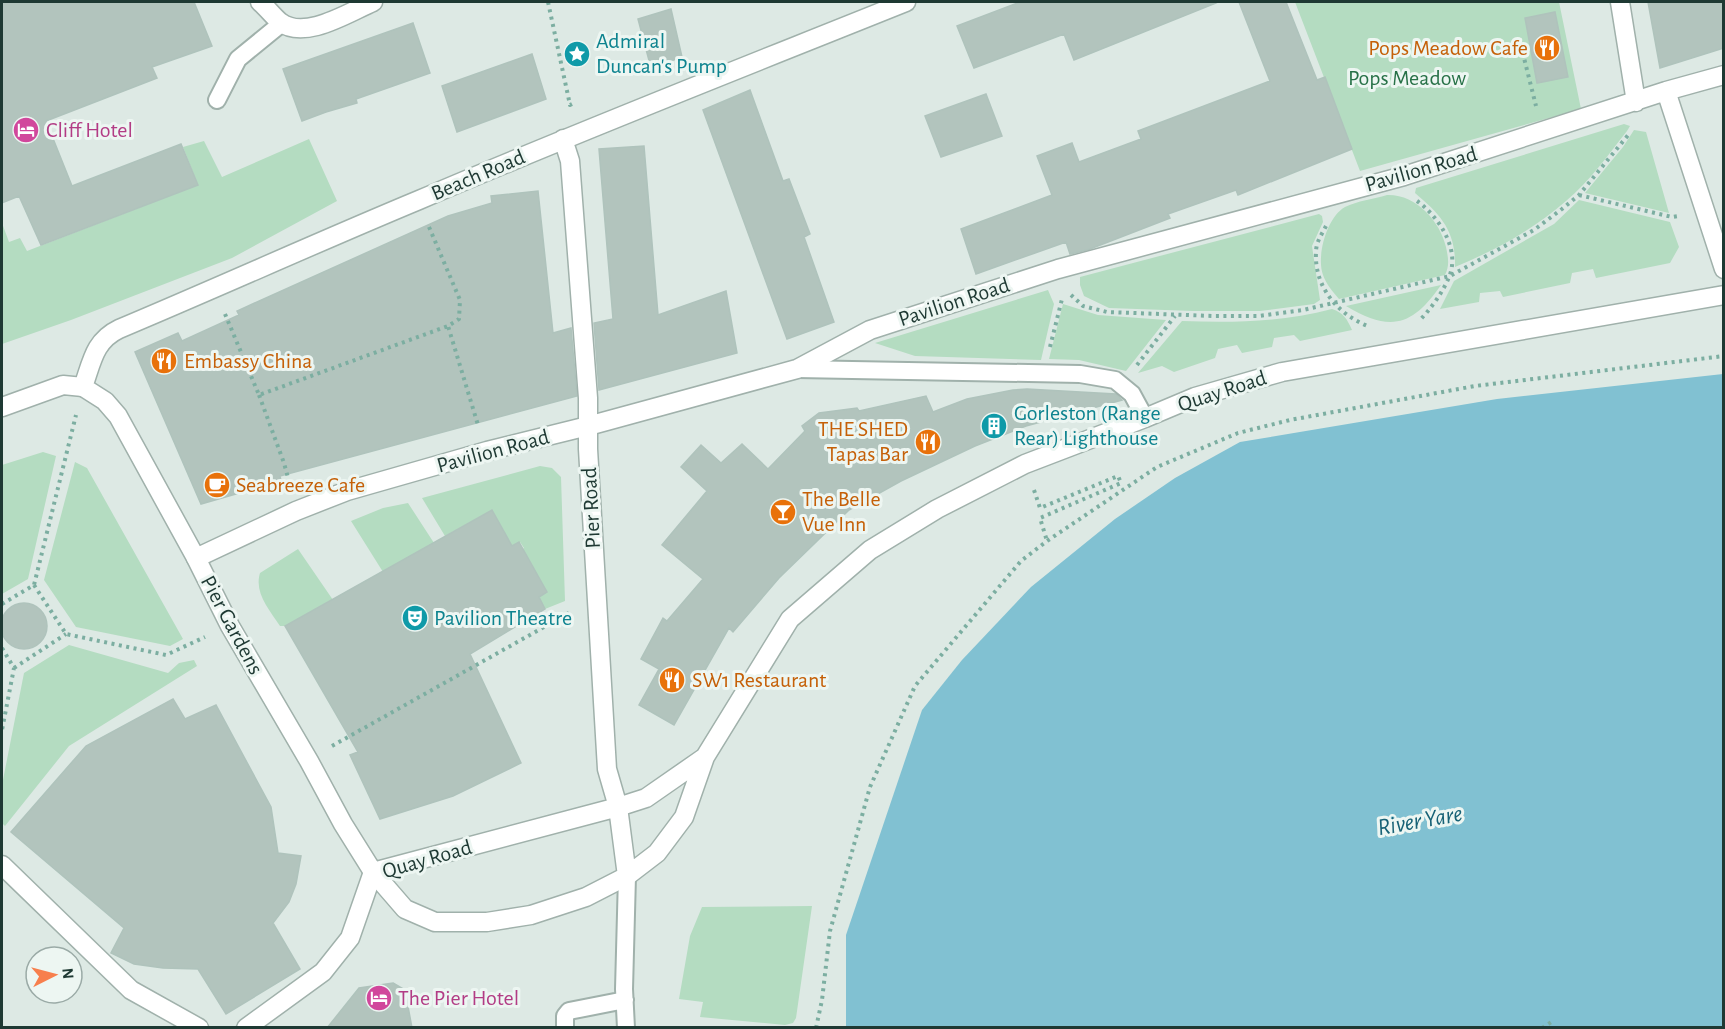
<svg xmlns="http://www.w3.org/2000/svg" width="1725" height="1029" viewBox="0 0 1725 1029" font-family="'Alegreya Sans',sans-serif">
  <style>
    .green { fill: #b4dcc1 }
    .water { fill: #81c1d2 }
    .building { fill: #b2c4bd; stroke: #afc3bc; stroke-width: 1.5 }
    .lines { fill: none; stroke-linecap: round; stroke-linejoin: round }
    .service-casing { stroke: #a0b1ab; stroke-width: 20 }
    .pedestrian-casing { stroke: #a0b1ab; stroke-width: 21 }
    .minor-casing { stroke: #a0b1ab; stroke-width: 21 }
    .tertiary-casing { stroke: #a0b1ab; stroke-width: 21 }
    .path { stroke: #7caea1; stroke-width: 4; stroke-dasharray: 3 4.5; stroke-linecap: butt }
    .service { stroke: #fff; stroke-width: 16 }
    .pedestrian { stroke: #fff; stroke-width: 18 }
    .minor { stroke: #fff; stroke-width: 18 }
    .tertiary { stroke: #fff; stroke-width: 18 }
    .labels { text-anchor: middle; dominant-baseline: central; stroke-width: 6; stroke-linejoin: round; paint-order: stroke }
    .culture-label { font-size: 22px; fill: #0d838f; stroke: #edf6f2; text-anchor: start }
    .food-label { font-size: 22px; fill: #c56008; stroke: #edf6f2; text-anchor: start }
    .park-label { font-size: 22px; fill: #277147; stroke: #edf6f2 }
    .hotel-label { font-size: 22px; fill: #b23c85; stroke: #edf6f2; text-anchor: start }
    .street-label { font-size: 22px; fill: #1e3933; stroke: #edf6f2 }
    .water-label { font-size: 24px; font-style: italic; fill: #176276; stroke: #edf6f2 }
  </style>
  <rect width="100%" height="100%" fill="#dde9e4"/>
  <path class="green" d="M1295 2H1559L1581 109 1360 171Z
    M1624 124 1630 126 1627 131C1608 155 1590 181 1566 201 1534 229 1494 251 1455 267 1456 231 1441 215 1415 193L1416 188Z
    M1634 130 1646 132 1669 213 1585 193 1623 147Z
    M309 139 337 201 232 258 71 320 2 344V223L9 242 20 238 27 251 198 185 183 147 204 141 222 177Z
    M1387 195C1416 194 1440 221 1446 247 1448 257 1450 265 1445 275L1339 299C1333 292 1326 284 1323 275 1316 256 1327 217 1345 207 1357 201 1374 199 1387 195Z
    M1579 200 1670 222 1679 247 1670 263 1596 278 1593 269 1572 273 1570 283 1503 297 1500 291 1480 293 1479 302 1440 309 1454 281 1554 224Z
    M1319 214 1322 216 1323 222 1312 246 1320 300 1314 304 1260 311H1193L1109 308 1084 296 1080 285V277Z
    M1441 285C1412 327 1390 332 1346 306Z
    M1048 290 1054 304 1041 360 915 356 875 343Z
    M1063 304 1098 315 1166 320 1126 371 1079 360 1049 359Z
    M1332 309C1344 313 1347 319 1352 330L1300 341 1294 335 1274 338 1272 347 1242 353 1237 345 1218 349 1215 358 1174 372 1162 366 1138 373 1182 321C1234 323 1282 322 1332 309Z
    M43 452 56 456 28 579 2 594V465Z
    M75 462 87 468 183 639 170 646 76 627 44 580Z
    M540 466 552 468 561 477 565 601 545 609 539 597 547 592 516 554 524 548 520 542 512 546 492 510 445 536 422 498Z
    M408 503 434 543 383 572 351 521 383 508Z
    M298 549 333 600 285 626H280C269 609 254 593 260 573Z
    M69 645 168 673 179 663 194 660 197 666 69 746 5 826 2 823V785L24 673Z
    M812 906 796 1018 793 1023 785 1025 700 1017 703 1002 679 999 690 936 702 907Z"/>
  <path class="water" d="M1723 374V1027H846V935L922 710 962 660 1031 587 1115 519 1175 478 1240 442 1497 399Z"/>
  <path class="building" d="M2 2H194L212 46 152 67 157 78 46 121 72 186 181 144 198 185 41 245 19 196 2 203Z
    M1020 2H1215L1216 3 1074 60 1064 34 974 68 957 26Z
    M1239 2H1286L1317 80 1325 77 1352 149 1238 195 1236 190 1168 214 1170 218 1090 249 1070 254 1066 242 976 274 961 229 1052 195 1037 156 1072 143 1079 162 1141 139 1138 131 1270 81Z
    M1648 2H1724V48L1660 68Z
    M671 9 682 57 651 68 638 19Z
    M1555 12 1568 77 1537 83 1525 18Z
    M413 23 430 73 356 99 357 103 326 112 302 121 283 69Z
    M532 54 546 99 457 132 442 86Z
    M750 90 783 181 789 179 810 234 804 237 834 322 787 339 703 110Z
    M986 94 1002 136 941 157 925 116Z
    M644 146 658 315 726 291 737 353 599 390 594 323 613 319 599 149Z
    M538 191 553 333 571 328 577 396 280 476 281 481 201 504 135 352 178 333 182 341 239 315 237 311 448 216 492 203 491 196Z
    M1027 389 1116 394 1122 400 1026 426 975 446 901 481 849 510 779 578 733 632 729 628 674 725 639 705 659 669 641 659 663 618 667 621 703 579 662 545 707 491 681 467 701 445 721 463 742 444 768 469 805 431 802 426 819 413 857 408 859 411 926 396 933 412 967 399 1013 390Z
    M492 510 512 546 519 542 547 592 539 597 545 609 470 654 521 763 453 796 380 819 350 755 358 752 285 626Z
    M1 626a23 23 0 1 1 46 0a23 23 0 1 1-46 0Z
    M173 699 185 719 216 705 271 807 278 853 301 856 296 884 289 902 273 923 300 969 226 1014 198 969 163 968 134 964 111 953 124 928 11 832 86 746Z
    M393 983 405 990 412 1028H327L359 988Z"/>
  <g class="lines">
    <defs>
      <path id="service" d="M217 100 238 59 282 23
        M797 369 1080 374 1115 380 1132 394 1145 418
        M565 1028V1016L569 1011 625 1000
        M626 1028 624 989 627 876"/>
      <path id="pedestrian" d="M2 865 131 990 199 1028
        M246 1028 323 972 350 938 373 872"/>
      <path id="minor" d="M260 2C267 8 273 16 280 22 305 41 349 12 373 2
        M1620 2 1636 102
        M1666 91 1724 269
        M2 407 63 385 83 387
        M196 558 296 511 347 491 487 451 588 426 797 369 870 330 1058 269 1404 176 1666 91 1724 75"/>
      <path id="tertiary" d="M906 2C744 67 580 131 419 200 318 242 219 287 119 329 94 341 92 362 83 387L105 401 118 416 196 558 230 626 309 761 343 824 373 872 405 909 435 922H487L531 915 586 897 627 876 657 853 684 817 705 757 790 619 870 550 937 509 1025 464 1145 418 1195 397 1282 372 1724 295
        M563 139 570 161 588 398V449L607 769 618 807 627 876
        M373 872 618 807 646 798 705 757"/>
    </defs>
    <use href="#service" class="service-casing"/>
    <use href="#pedestrian" class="pedestrian-casing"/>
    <use href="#minor" class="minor-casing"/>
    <use href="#tertiary" class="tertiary-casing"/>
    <path class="path" d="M548 2 570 105 572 104
      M1519 38 1536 106
      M1579 195 1672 217 1678 216
      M1417 201C1438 216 1461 249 1449 277 1443 292 1432 307 1421 319
      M1326 226C1322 234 1316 242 1316 252 1314 287 1338 315 1370 327
      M429 227 460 300 459 319 448 326 478 425
      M1071 295 1083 306 1107 312 1213 316H1259L1303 310 1450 276 1534 230 1562 209 1579 195 1629 134
      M225 314 259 395 448 326
      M1050 347 1062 299
      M1137 365 1175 316
      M259 395 284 463 290 485
      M1034 490 1040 508 1118 476 1121 483 1040 518 1047 541
      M34 585 66 634 166 655 205 637
      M2 604 34 585 76 415
      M2 648 14 668 2 730
      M14 668 66 634
      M332 746 569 613
      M816 1028 822 1000 830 931 870 787 915 686 1021 561 1047 541 1157 467 1238 433 1290 420 1475 386 1724 356
      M1542 1028 1553 1021"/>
    <use href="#service" class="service"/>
    <use href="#pedestrian" class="pedestrian"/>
    <use href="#minor" class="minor"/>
    <use href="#tertiary" class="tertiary"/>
  </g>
  <defs>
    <symbol id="restaurant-disc" viewBox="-11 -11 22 22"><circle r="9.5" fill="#e8710a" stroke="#edf6f2"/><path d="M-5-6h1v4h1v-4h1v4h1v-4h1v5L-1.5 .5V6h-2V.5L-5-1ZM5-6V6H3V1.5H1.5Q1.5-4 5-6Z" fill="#fff"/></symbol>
    <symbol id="sight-disc" viewBox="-11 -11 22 22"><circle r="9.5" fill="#0f9aa8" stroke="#edf6f2"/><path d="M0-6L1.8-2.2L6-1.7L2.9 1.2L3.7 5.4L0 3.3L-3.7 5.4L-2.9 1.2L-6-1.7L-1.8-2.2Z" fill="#fff"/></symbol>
    <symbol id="hotel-disc" viewBox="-11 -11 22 22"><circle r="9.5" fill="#d1479c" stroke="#edf6f2"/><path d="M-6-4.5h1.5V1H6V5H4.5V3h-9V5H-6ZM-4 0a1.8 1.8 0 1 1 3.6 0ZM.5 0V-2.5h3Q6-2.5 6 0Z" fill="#fff"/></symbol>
    <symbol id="building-disc" viewBox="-11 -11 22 22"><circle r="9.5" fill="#0f9aa8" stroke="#edf6f2"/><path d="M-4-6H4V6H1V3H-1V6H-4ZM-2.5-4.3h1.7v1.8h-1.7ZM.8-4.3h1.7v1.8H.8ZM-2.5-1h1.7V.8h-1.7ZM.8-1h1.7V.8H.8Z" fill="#fff"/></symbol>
    <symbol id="cafe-disc" viewBox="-11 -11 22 22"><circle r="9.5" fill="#e8710a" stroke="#edf6f2"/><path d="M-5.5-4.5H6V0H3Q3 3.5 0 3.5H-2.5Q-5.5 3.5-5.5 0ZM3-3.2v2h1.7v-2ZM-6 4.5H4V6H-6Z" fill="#fff"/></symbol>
    <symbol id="bar-disc" viewBox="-11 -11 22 22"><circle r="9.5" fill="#e8710a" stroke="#edf6f2"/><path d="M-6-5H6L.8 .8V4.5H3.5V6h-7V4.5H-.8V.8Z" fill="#fff"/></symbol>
    <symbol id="theatre-disc" viewBox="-11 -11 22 22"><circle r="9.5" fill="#0f9aa8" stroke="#edf6f2"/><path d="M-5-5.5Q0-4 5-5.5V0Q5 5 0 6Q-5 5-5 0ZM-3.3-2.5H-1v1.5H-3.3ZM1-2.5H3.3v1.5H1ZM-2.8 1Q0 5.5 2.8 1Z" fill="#fff"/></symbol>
  </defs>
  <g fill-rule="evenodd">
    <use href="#restaurant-disc" x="1532" y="33" width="30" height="30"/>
    <use href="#sight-disc" x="562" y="39" width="30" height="30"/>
    <use href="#hotel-disc" x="11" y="115" width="30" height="30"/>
    <use href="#restaurant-disc" x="149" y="346" width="30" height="30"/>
    <use href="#building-disc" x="979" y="411" width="30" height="30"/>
    <use href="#restaurant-disc" x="913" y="427" width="30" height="30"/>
    <use href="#cafe-disc" x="202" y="470" width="30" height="30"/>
    <use href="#bar-disc" x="768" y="497" width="30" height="30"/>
    <use href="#theatre-disc" x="400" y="603" width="30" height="30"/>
    <use href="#restaurant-disc" x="657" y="665" width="30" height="30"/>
    <use href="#hotel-disc" x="364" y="983" width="30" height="30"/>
  </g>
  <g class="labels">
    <g class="culture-label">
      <text x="596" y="41">Admiral<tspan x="596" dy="25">Duncan's Pump</tspan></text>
      <text x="1014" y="413">Gorleston (Range<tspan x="1014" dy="25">Rear) Lighthouse</tspan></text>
      <text x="434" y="618">Pavilion Theatre</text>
    </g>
    <g class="food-label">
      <text x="1528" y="48" text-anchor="end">Pops Meadow Cafe</text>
      <text x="184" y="361">Embassy China</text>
      <text x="908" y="429" text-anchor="end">THE SHED<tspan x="908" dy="25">Tapas Bar</tspan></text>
      <text x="236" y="485">Seabreeze Cafe</text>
      <text x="802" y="499">The Belle<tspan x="802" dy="25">Vue Inn</tspan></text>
      <text x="692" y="680">SW1 Restaurant</text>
    </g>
    <g class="park-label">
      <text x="1407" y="78">Pops Meadow</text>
    </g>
    <g class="hotel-label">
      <text x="46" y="130">Cliff Hotel</text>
      <text x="398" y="998">The Pier Hotel</text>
    </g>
    <g class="street-label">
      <text transform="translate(1421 169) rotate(-16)">Pavilion Road</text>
      <text transform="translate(478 175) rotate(-23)">Beach Road</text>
      <text transform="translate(954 302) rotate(-18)">Pavilion Road</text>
      <text transform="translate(1222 391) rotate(-18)">Quay Road</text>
      <text transform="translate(493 451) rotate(-15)">Pavilion Road</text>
      <text transform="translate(591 508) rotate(-93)">Pier Road</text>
      <text transform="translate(232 625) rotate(62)">Pier Gardens</text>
      <text transform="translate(427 859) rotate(-16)">Quay Road</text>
    </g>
    <g class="water-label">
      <text transform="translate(1420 821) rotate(-10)">River Yare</text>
    </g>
  </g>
  <rect width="1725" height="1029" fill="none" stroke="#1e3933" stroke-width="6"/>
  <g transform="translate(54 975) rotate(84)"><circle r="28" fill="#edf6f2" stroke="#9aaaa6" stroke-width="1.5"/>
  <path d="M0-4.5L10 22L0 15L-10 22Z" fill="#f77f4d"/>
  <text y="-9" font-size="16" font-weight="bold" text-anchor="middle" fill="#1e3933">N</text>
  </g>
</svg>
